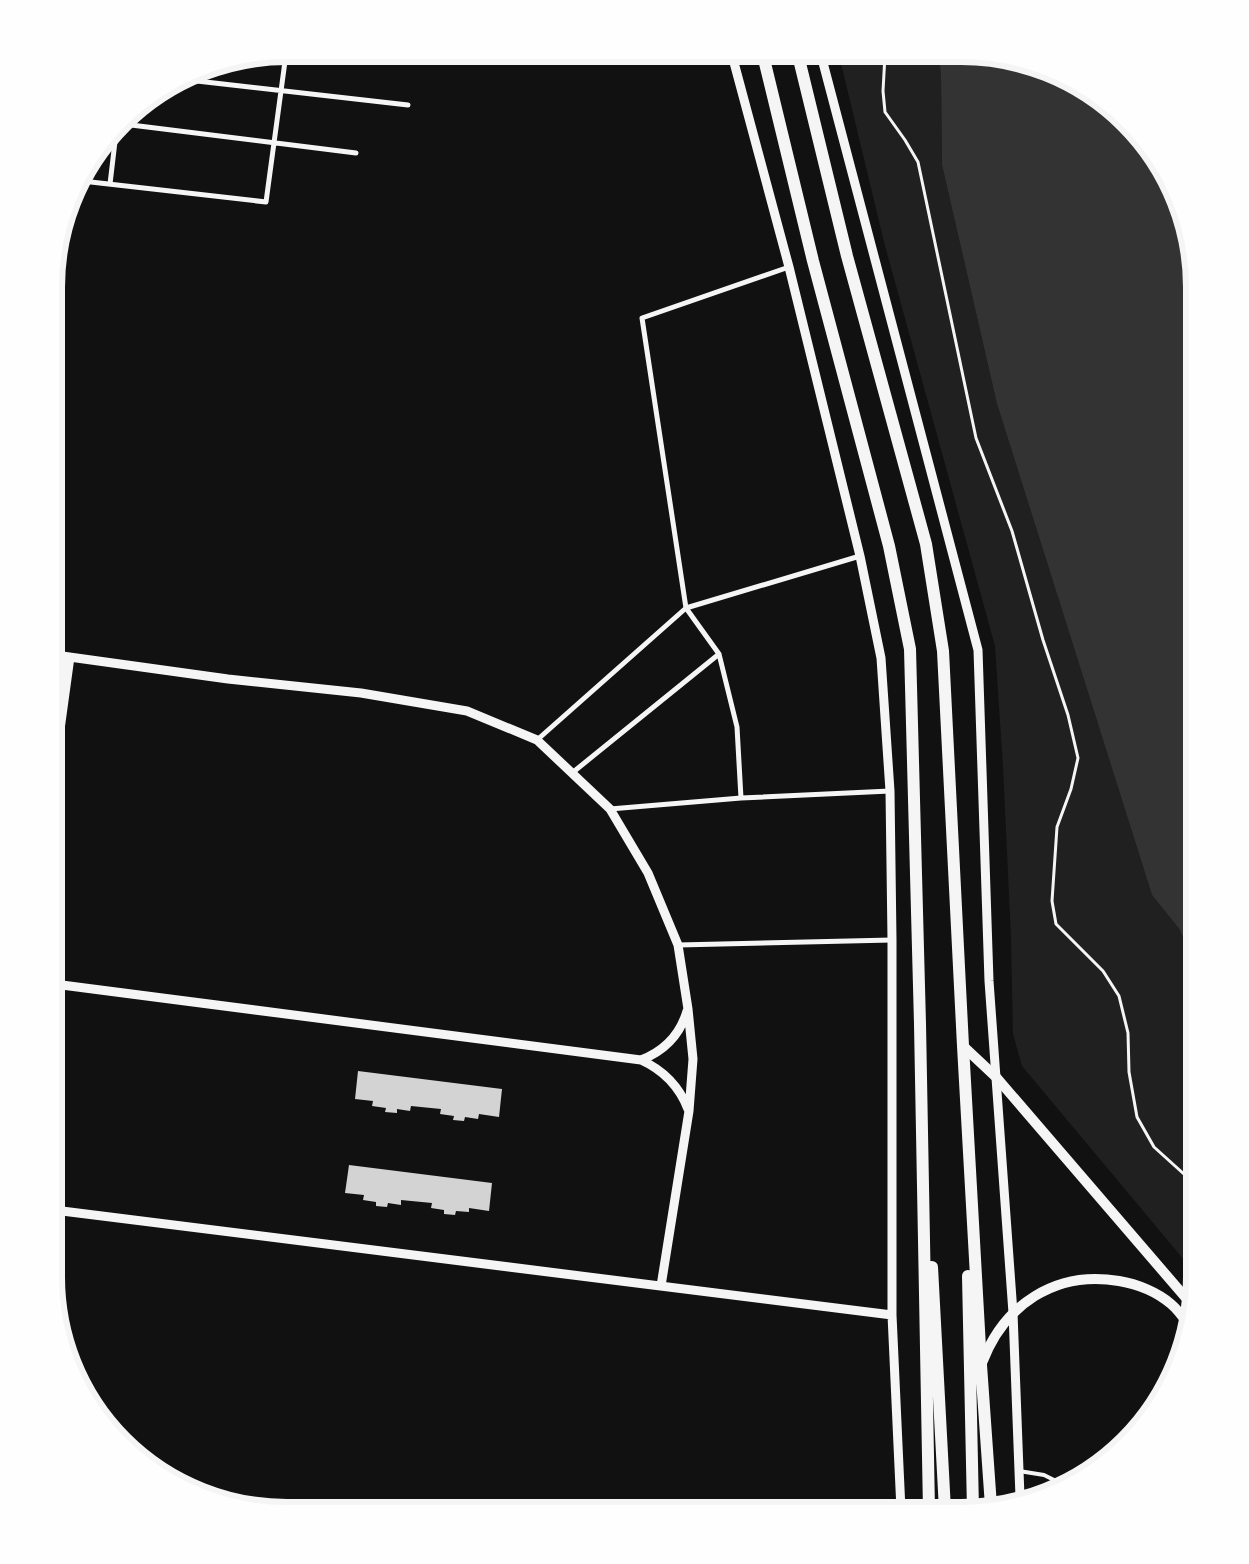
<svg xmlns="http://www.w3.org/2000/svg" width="1249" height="1564" viewBox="0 0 1249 1564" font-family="'Source Sans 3',sans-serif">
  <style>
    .green { fill: #202020 }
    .water { fill: #333 }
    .building { fill: #d3d3d3 }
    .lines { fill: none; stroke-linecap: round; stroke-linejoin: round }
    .path { stroke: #f5f5f5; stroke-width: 3 }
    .service { stroke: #f5f5f5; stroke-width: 4 }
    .minor { stroke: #f5f5f5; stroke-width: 5 }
    .tertiary { stroke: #f5f5f5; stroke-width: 9 }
    .secondary { stroke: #f5f5f5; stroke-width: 10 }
    .primary { stroke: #f5f5f5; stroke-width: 12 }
    .rim { fill: none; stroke: #f5f5f5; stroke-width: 6 }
  </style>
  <rect width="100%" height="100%" fill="#111"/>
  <path class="green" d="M839 55 939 56 941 76 942 165 997 404 1152 895 1180 930 1195 969V1273L1022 1066 1013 1034 1011 938 1003 767 995 646 884 242Z"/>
  <path class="water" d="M939 56H992L1092 93 1164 171 1187 227 1195 287V969L1180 930 1152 895 997 404 942 165 941 76Z"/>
  <path class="building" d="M358 1071 502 1089 499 1117 479 1114 478 1119 465 1117 464 1121 453 1120 454 1116 440 1114 441 1109 411 1106 410 1111 397 1109V1113L385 1112 386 1108 372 1106 373 1101 355 1099Z
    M349 1165 492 1183 489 1211 469 1208V1212L456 1211 455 1215 444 1214V1210L431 1208 432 1203 401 1200V1205L388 1203 387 1207 376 1206V1202L363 1200 364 1195 345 1193Z"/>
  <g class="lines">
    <path class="path" d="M885 55 883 91 885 112 905 140 918 162 976 438 1012 531 1043 640 1068 715 1078 758 1071 789 1057 827 1052 901 1056 924 1103 971 1119 996 1128 1033 1129 1072 1137 1117 1154 1147 1195 1184"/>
    <path class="service" d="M1019 1471 1044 1475 1062 1484"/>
    <path class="minor" d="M360 54 427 62
      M188 80 408 105
      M123 124 356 153
      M82 181 266 202 286 54
      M110 184 116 133
      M537 740 686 608 860 556
      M572 773 719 654
      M741 798 737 727 719 654 686 608 642 318 789 267
      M610 809 741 798 890 791
      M678 945 892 940"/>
    <path class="tertiary" d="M732 55 789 267 860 556 881 658 890 791 892 940V1315L901 1510
      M821 55 978 650 989 981 1013 1313 1020 1497
      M55 655 228 679 361 693 467 711 537 740 610 809 648 873 678 945 688 1009 693 1059 689 1111 661 1286
      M55 766 70 657
      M54 984 641 1060C663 1070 679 1086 688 1109
      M641 1060C664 1051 680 1035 687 1011
      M54 1210 892 1315"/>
    <path class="secondary" d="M963 1046 996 1077 1192 1305
      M982 1363C1004 1305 1055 1270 1119 1281 1137 1284 1157 1292 1171 1304 1177 1309 1183 1317 1188 1324"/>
    <path class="primary" d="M763 55 813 261 889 546 910 649 920 1024 929 1510
      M798 55 847 256 926 544 943 651 963 1046 981 1365 991 1506
      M932 1267 945 1510
      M968 1276 973 1510"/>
  </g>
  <path d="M0 0H1249V1564H0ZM287 62H961A225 225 0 0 1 1186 287V1277A225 225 0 0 1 961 1502H287A225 225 0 0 1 62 1277V287A225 225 0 0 1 287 62Z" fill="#fefefe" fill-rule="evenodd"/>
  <path class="rim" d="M287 62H961A225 225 0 0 1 1186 287V1277A225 225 0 0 1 961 1502H287A225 225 0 0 1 62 1277V287A225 225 0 0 1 287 62Z"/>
</svg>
